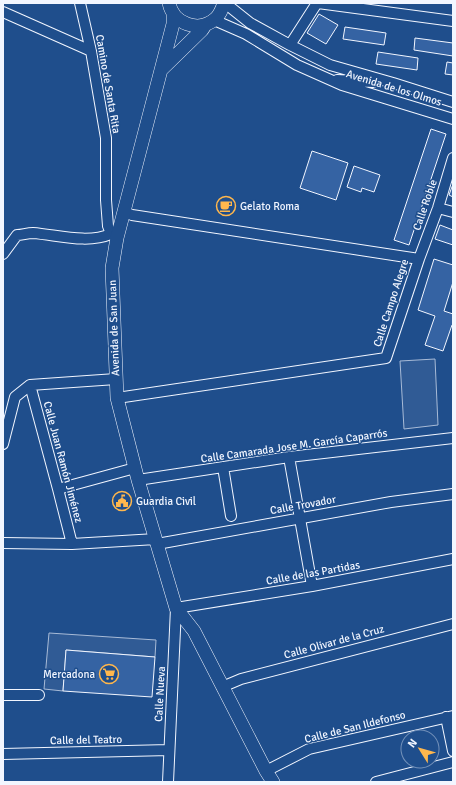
<svg xmlns="http://www.w3.org/2000/svg" width="456" height="785" viewBox="0 0 456 785" font-family="Signika,sans-serif">
  <style>
    .built { fill: #305b95; stroke: #a8bbd7 }
    .building { fill: #3563a3; stroke: #f2f6ff }
    .lines { fill: none; stroke-linecap: round; stroke-linejoin: round }
    .minor-casing { stroke: #f2f6ff; stroke-width: 12 }
    .major-casing { stroke: #f2f6ff; stroke-width: 14 }
    .minor { stroke: #1f4e8c; stroke-width: 10 }
    .major { stroke: #1f4e8c; stroke-width: 13 }
    .labels { text-anchor: middle; dominant-baseline: central; stroke-width: 3; stroke-linejoin: round; paint-order: stroke }
    .street-label { font-size: 11px; fill: #f2f6ff; stroke: #1f4e8c }
    .poi-label { font-size: 11px; fill: #f2f6ff; stroke: #1f4e8c; text-anchor: start }
  </style>
  <rect width="100%" height="100%" fill="#1f4e8c"/>
  <path class="built" d="M435 359 438 425 404 429 400 361Z
    M49 633 156 640 155 657 66 650 63 691 44 689Z"/>
  <path class="building" d="M319 14 338 25 326 44 307 33Z
    M345 27 386 33 384 45 343 39Z
    M415 38 453 43V56L414 50Z
    M378 52 418 58 417 70 376 64Z
    M447 62 453 63V75L445 74Z
    M431 129 446 134 409 245 394 240Z
    M312 151 348 163 336 200 300 188Z
    M354 166 380 175 374 192 362 188 361 192 347 187Z
    M453 184V197L449 195Z
    M440 225 453 230V245L435 239Z
    M434 259 453 265V282L444 311 453 314V326L452 325 443 351 425 345 435 316 418 310Z
    M66 650 155 657 152 697 63 691Z"/>
  <g class="lines">
    <defs>
      <path id="minor" d="M80 3 91 51 106 138V200L108 226 111 234 117 238
        M225 3 250 23 290 45 330 65 393 83 453 102
        M318 3 453 21
        M3 12 91 51
        M214 20 246 34 297 65 342 85 453 119
        M290 45 317 3
        M337 80 373 82
        M438 208 453 212
        M3 254 17 235C22 235 27 233 33 233 58 235 87 244 111 234
        M419 259 438 208 453 158
        M30 385 58 489 72 544
        M117 398 386 358 419 259 132 215 124 212
        M3 444 15 397 30 385 116 379
        M289 457 312 586
        M223 467 231 516
        M138 480 289 457 453 438
        M58 489 135 468
        M3 543 72 544 156 539
        M157 544 391 502 453 494
        M222 687 241 679 453 624
        M3 695H39
        M446 717 453 751
        M3 754 169 750
        M266 771 309 749 453 716
        M168 782 176 608 312 586 453 559
        M376 782 453 762"/>
      <path id="major" d="M169 3C173 24 199 33 215 19 220 15 222 9 224 3
        M173 14V24L167 47 117 238 112 268 117 398 138 480 176 608 194 631 266 771 273 782
        M162 69 202 30 206 24"/>
    </defs>
    <use href="#minor" class="minor-casing"/>
    <use href="#major" class="major-casing"/>
    <use href="#minor" class="minor"/>
    <use href="#major" class="major"/>
  </g>
  <defs>
    <symbol id="cafe-ring" viewBox="-11 -11 22 22"><circle r="9.5" fill="#1f4e8c" stroke="#ffb74d" stroke-width="1.5"/><path d="M-5.5-4.5H6V0H3Q3 3.5 0 3.5H-2.5Q-5.5 3.5-5.5 0ZM3-3.2v2h1.7v-2ZM-6 4.5H4V6H-6Z" fill="#ffb74d"/></symbol>
    <symbol id="civic-ring" viewBox="-11 -11 22 22"><circle r="9.5" fill="#1f4e8c" stroke="#ffb74d" stroke-width="1.5"/><path d="M-.6-6.5H3V-4.5H.6V-3L4-1V1h2V6H-6V1h2V-1L-.6-3ZM-1.2 2.5V6h2.4V2.5Z" fill="#ffb74d"/></symbol>
    <symbol id="supermarket-ring" viewBox="-11 -11 22 22"><circle r="9.5" fill="#1f4e8c" stroke="#ffb74d" stroke-width="1.5"/><path d="M-6-5.5h2.5l.6 2H6L4.5 2H-2.5L-4.4-4H-6ZM-1.5 3.2a1.3 1.3 0 1 0 .1 0ZM3 3.2a1.3 1.3 0 1 0 .1 0Z" fill="#ffb74d"/></symbol>
  </defs>
  <g fill-rule="evenodd">
    <use href="#cafe-ring" x="215" y="195" width="22" height="22"/>
    <use href="#civic-ring" x="111" y="490" width="22" height="22"/>
    <use href="#supermarket-ring" x="98" y="663" width="22" height="22"/>
  </g>
  <g class="labels">
    <g class="street-label">
      <text transform="translate(108 84) rotate(80)">Camino de Santa Rita</text>
      <text transform="translate(394 88) rotate(17)">Avenida de los Olmos</text>
      <text transform="translate(425 205) rotate(-71)">Calle Roble</text>
      <text transform="translate(391 303) rotate(-72)">Calle Campo Alegre</text>
      <text transform="translate(114 328) rotate(-92)">Avenida de San Juan</text>
      <text transform="translate(294 446) rotate(-8)">Calle Camarada Jose M. García Caparrós</text>
      <text transform="translate(63 462) rotate(75)">Calle Juan Ramón Jiménez</text>
      <text transform="translate(303 505) rotate(-10)">Calle Trovador</text>
      <text transform="translate(313 573) rotate(-10)">Calle de las Partidas</text>
      <text transform="translate(334 642) rotate(-15)">Calle Olivar de la Cruz</text>
      <text transform="translate(160 694) rotate(-87)">Calle Nueva</text>
      <text transform="translate(355 727) rotate(-14)">Calle de San Ildefonso</text>
      <text transform="translate(86 740) rotate(-1)">Calle del Teatro</text>
    </g>
    <g class="poi-label">
      <text x="240" y="206">Gelato Roma</text>
      <text x="136" y="501">Guardia Civil</text>
      <text x="95" y="674" text-anchor="end">Mercadona</text>
    </g>
  </g>
  <rect width="456" height="785" fill="none" stroke="#f2f6ff" stroke-width="8"/>
  <g transform="translate(420 749) rotate(307)"><circle r="19" fill="#1f4e8c" stroke="#7391ba"/>
  <path d="M0-3L7 15L0 10L-7 15Z" fill="#ffb74d"/>
  <text y="-6" font-size="11" font-weight="bold" text-anchor="middle" fill="#f2f6ff">N</text>
  </g>
</svg>
